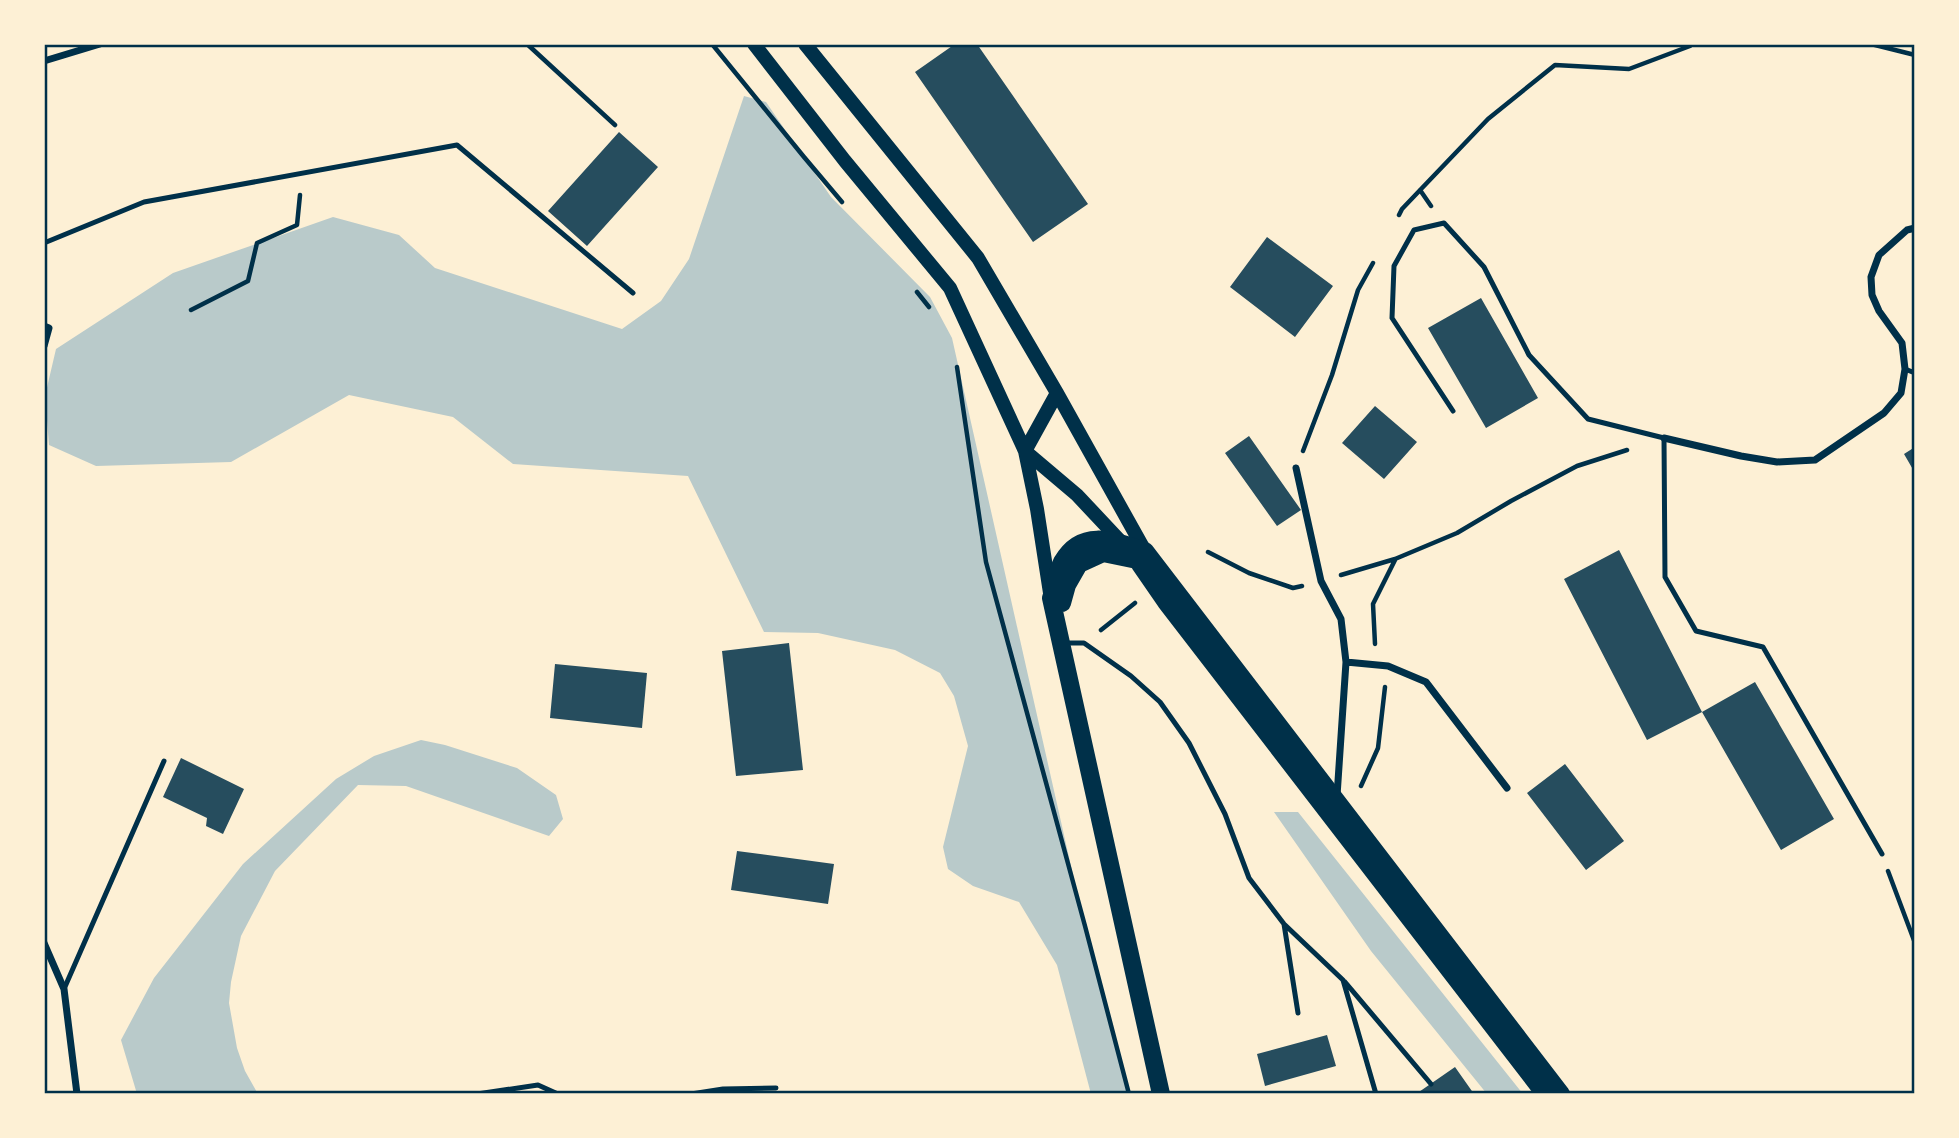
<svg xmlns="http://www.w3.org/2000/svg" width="1959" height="1138" viewBox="0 0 1959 1138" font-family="'Fira Sans Condensed',sans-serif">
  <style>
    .green { fill: #b9caca }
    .building { fill: #264d5e }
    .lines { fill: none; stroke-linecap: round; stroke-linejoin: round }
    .path { stroke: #003049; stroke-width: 4.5 }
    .service { stroke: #003049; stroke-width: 5 }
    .minor { stroke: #003049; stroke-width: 7 }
    .secondary { stroke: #003049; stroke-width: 14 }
    .primary { stroke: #003049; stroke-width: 18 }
    .neatline { fill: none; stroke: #003049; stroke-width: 2.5 }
  </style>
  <rect width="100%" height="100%" fill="#fdf0d5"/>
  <path class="green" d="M744 96 766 102 831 197 930 297 952 338 1080 906 1129 1094H1091L1057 965 1019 902 973 886 948 869 943 847 968 746 954 696 940 673 895 650 818 633 764 632 688 476 513 464 453 417 349 395 231 462 96 466 49 445 45 396 56 349 173 273 333 217 399 235 435 268 622 329 661 301 689 259Z
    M421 740 445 745 517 768 556 795 563 819 549 836 406 786 358 785 275 871 241 936 231 982 229 1003 237 1048 245 1071 258 1094H137L121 1040 154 978 243 864 336 779 374 756Z
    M1274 812H1298L1523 1094H1487L1371 951Z"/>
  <path class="building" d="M955 44H977L1088 204 1033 242 915 72Z
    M619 132 658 167 587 246 548 211Z
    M1267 237 1333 286 1295 337 1230 287Z
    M1481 298 1538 398 1486 428 1428 328Z
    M1375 406 1417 442 1384 479 1342 443Z
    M1249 436 1301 510 1277 526 1225 453Z
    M1915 447V473L1904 454Z
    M1619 550 1702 712 1647 740 1564 579Z
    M789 643 803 770 736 776 722 651Z
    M555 664 647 673 642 728 550 718Z
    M1755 682 1834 819 1781 850 1702 712Z
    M181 758 244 789 223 834 206 826 207 818 163 797Z
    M1565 764 1624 841 1586 870 1527 793Z
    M737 851 834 864 828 904 731 890Z
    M1327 1035 1336 1066 1265 1086 1257 1054Z
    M1455 1067 1474 1094H1416Z"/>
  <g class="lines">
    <path class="path" d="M527 44 615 125
      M712 44 804 157 842 202
      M1871 44 1915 55
      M1420 190 1431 206
      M1399 215 1402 209 1488 119 1555 65 1629 69 1690 46 1691 44
      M917 292 929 307
      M191 310 248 281 257 243 297 225 300 195
      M957 367 986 562 1085 926 1129 1094
      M1303 451 1332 375 1358 290 1373 263
      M1208 552 1249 573 1293 588 1302 586
      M1341 575 1395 559 1457 533 1511 501 1577 466 1627 450
      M1101 630 1135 603
      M1375 644 1373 604 1395 560
      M1361 786 1378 748 1385 687
      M1888 871 1915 943"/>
    <path class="service" d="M44 243 144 202 457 145 633 293
      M1905 369 1915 373
      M1453 411 1392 318 1394 266 1414 230 1444 223 1484 267 1529 355 1588 419 1664 438 1665 577 1696 631 1763 647 1882 854
      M1066 643H1084L1131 676 1160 702 1189 743 1225 814 1249 878 1284 924 1343 980 1376 1094
      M1284 924 1298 1013
      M1345 982 1431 1084
      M64 989 164 761
      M477 1094 538 1085 558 1094
      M691 1094 723 1089 776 1088"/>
    <path class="minor" d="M44 61 100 44
      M44 326 49 328 44 346
      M1664 438 1741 456 1777 462 1815 460 1884 413 1901 393 1905 369 1902 343 1879 311 1872 295 1871 277 1879 255 1907 230 1915 228
      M1296 468 1321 581 1341 619 1346 662 1337 796
      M1346 662 1388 666 1426 682 1507 788
      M44 943 64 989 77 1094"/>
    <path class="secondary" d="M754 44 845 161 950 288 1025 451 1077 495 1123 544
      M805 44 978 258 1057 393 1145 551
      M1050 593 1037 509 1025 451 1057 393"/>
    <path class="primary" d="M1062 603 1067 585 1079 564 1103 553 1137 560 1166 602 1545 1094
      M1161 1094 1051 598C1055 587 1057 572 1062 562 1082 527 1115 541 1145 551L1561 1094"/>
  </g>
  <rect width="1959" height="1138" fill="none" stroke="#fdf0d5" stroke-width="91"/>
  <rect x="46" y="46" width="1867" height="1046" class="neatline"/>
</svg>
